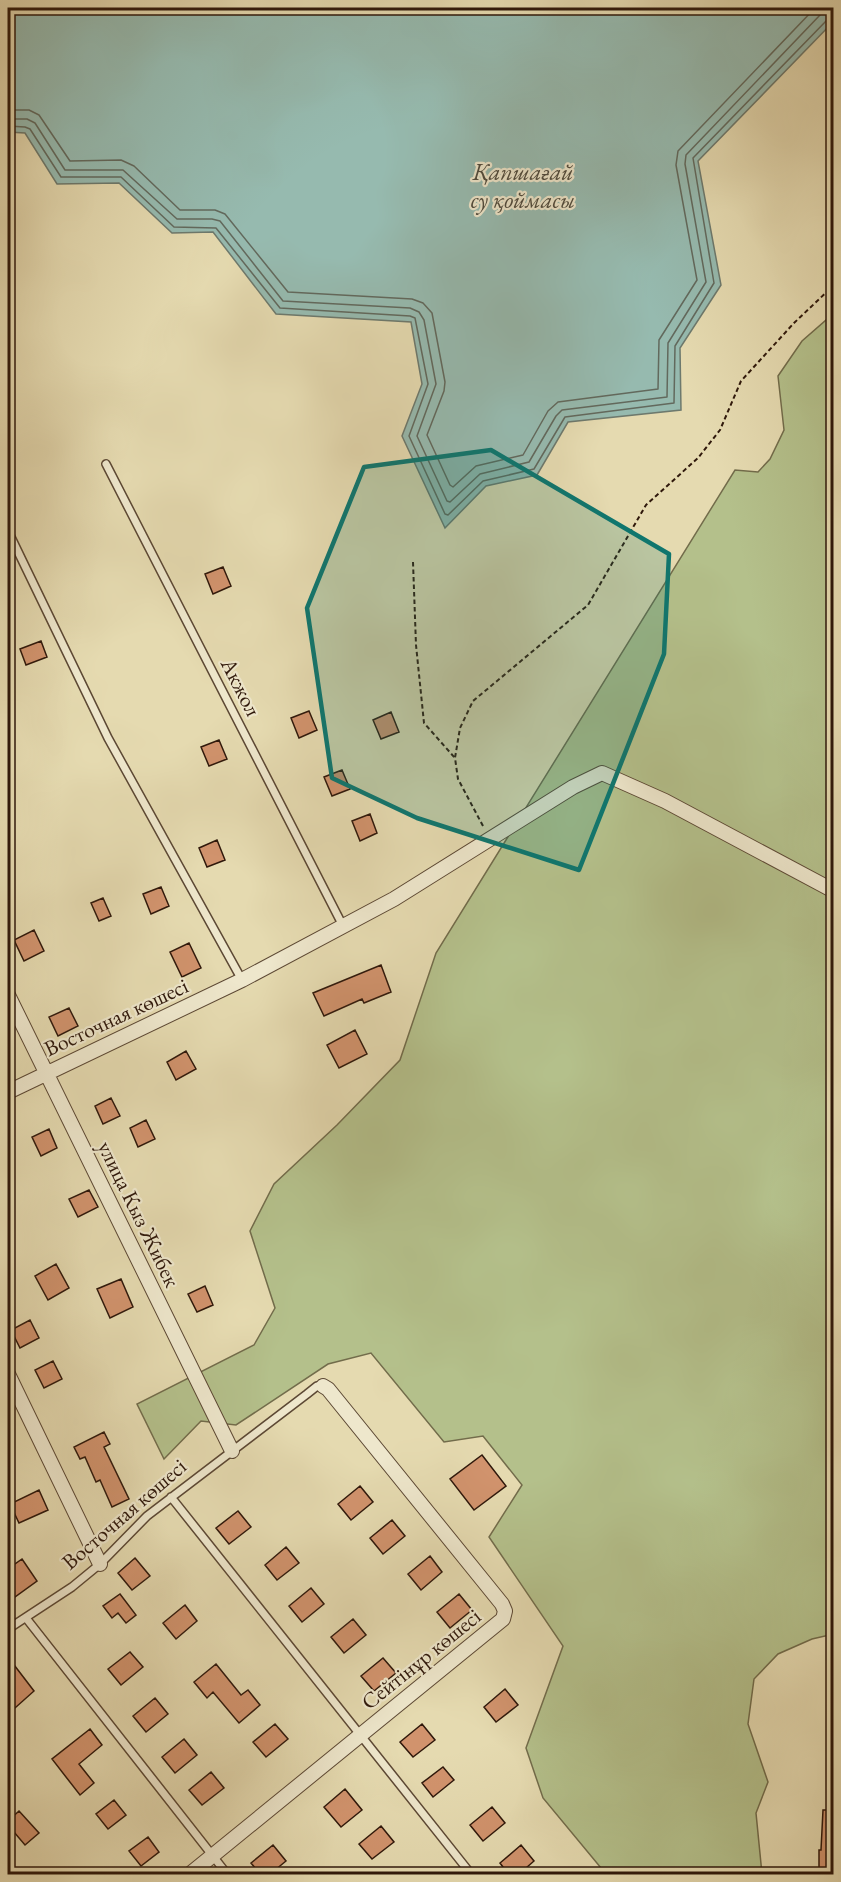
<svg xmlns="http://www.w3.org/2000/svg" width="841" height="1882" viewBox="0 0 841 1882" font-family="'EB Garamond',serif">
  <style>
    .green { fill: #b4c08b; stroke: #726c4b; stroke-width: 1.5 }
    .water { fill: #96baaf; stroke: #6d796d; stroke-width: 1.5 }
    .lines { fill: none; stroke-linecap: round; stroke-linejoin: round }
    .shore { stroke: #62695d; stroke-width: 1.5 }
    .building { fill: #d1936d; stroke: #2f180b; stroke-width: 1.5 }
    .lane-casing { stroke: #5c4834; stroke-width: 10 }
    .street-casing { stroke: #5c4834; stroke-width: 16 }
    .path { stroke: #2f180b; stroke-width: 2; stroke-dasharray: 4.5 3; stroke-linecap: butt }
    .lane { stroke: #eee7cc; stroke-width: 7 }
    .street { stroke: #eee7cc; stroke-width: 14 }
    .marked { fill: #0f766e; fill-opacity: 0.2; stroke: #0f766e; stroke-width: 4.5; stroke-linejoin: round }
    .labels { text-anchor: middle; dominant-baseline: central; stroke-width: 4.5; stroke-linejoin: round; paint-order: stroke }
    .street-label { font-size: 22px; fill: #2f180b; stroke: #eee7cc }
    .water-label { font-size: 24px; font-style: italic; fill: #4e493c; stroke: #eee7cc }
  </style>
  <rect width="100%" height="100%" fill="#e5dab0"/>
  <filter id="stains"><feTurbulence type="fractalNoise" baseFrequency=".00333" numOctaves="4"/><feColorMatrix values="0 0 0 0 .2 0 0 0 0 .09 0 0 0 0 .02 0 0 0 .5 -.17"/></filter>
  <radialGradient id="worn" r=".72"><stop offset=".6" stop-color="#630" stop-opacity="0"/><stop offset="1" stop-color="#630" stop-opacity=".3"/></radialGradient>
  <path class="green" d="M833 314 834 1634 812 1639 778 1654 754 1679 748 1724 768 1782 756 1813 762 1874H606L543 1798 526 1748 563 1646 489 1537 522 1485 483 1436 444 1442 371 1353 328 1364 236 1425 201 1421 164 1459 137 1404 254 1345 275 1308 250 1231 274 1184 337 1125 400 1060 436 953 735 470 758 472 770 459 784 430 778 376 802 341Z"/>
  <path class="water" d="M8 8H833L834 21 698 161 721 285 680 348 681 410 568 422 537 475 486 486 445 528 402 436 422 384 411 322 276 314 213 232 172 233 119 183 57 184 25 133 8 132Z"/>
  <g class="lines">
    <path class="shore" d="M8 110H29L39 115 70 161 121 160 134 166 180 210H215L225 214 288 292 412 299 423 303 432 313 445 382 444 391 427 435 450 485 453 487 476 466 523 455 548 411 558 402 658 389 659 340 697 280 676 165 678 151 815 8
      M8 119H27L35 123 65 170H123L177 219H212L220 221 283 301 410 308 419 312 424 320 436 384 417 436 447 501 450 502 480 474 529 462 556 416 562 410 667 397 668 343 706 282 685 164 686 155 821 14 827 11 834 10
      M8 126 25 127 30 129 61 177H121L174 227 216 228 280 308 410 316 415 318 428 384 409 436 445 514 448 515 483 481 534 469 565 417 674 403 675 346 714 283 693 158 827 20 834 17"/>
  </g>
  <path class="building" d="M223 567 231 586 213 594 205 574Z
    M41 641 47 657 26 665 20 649Z
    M309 711 317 730 299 738 291 718Z
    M391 712 399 732 381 739 373 720Z
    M219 740 227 759 209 766 201 747Z
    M342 770 350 789 332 796 324 777Z
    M370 814 377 833 360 841 352 821Z
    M217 840 225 860 207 867 199 848Z
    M161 887 169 906 151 914 143 894Z
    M103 898 111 916 99 921 91 903Z
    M34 930 44 951 24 961 14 940Z
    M189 943 201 968 182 977 170 952Z
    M381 965 391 992 364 1003 362 999 324 1016 313 993Z
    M69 1008 78 1026 58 1036 49 1017Z
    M355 1030 367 1054 339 1068 327 1045Z
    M186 1051 196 1069 176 1080 167 1062Z
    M111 1098 120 1116 103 1124 95 1106Z
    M146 1120 155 1139 138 1147 130 1128Z
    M49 1129 57 1148 41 1156 32 1137Z
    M89 1190 98 1207 78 1217 69 1199Z
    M56 1264 69 1288 48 1300 35 1276Z
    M121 1279 133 1307 110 1318 97 1289Z
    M205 1286 213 1305 197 1312 188 1294Z
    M30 1320 39 1338 20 1348 11 1330Z
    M53 1361 62 1379 44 1388 35 1370Z
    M104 1432 110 1444 104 1447 129 1499 112 1507 100 1480 96 1482 85 1457 80 1459 74 1447Z
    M482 1455 506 1486 474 1510 450 1479Z
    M360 1486 373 1502 351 1520 338 1504Z
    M39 1490 48 1510 19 1523 10 1504Z
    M238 1511 251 1527 229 1544 216 1528Z
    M392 1520 405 1536 383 1554 370 1538Z
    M286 1547 299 1563 277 1580 265 1565Z
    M430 1556 442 1572 421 1590 408 1574Z
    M135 1558 150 1576 132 1590 118 1573Z
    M22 1559 37 1581 8 1602V1569Z
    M311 1588 324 1604 302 1622 289 1606Z
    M120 1594 136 1615 126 1623 118 1613 112 1618 103 1606Z
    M459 1594 472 1610 450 1628 437 1612Z
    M185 1605 197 1621 176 1639 163 1623Z
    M353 1619 366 1635 344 1653 331 1637Z
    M130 1652 143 1667 121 1685 108 1669Z
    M8 1657 34 1691 15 1708 8 1698Z
    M383 1658 396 1673 374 1691 361 1676Z
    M216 1664 241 1695 248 1690 260 1705 239 1723 213 1692 207 1698 194 1682Z
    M505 1689 518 1705 496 1722 484 1707Z
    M155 1698 168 1714 146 1732 133 1716Z
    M275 1724 288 1739 266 1757 253 1742Z
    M422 1724 435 1740 413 1757 400 1742Z
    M90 1729 102 1745 79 1764 94 1783 80 1795 52 1759Z
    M184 1739 197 1755 175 1773 162 1757Z
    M443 1767 454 1780 433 1797 422 1783Z
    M211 1772 224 1788 202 1805 189 1790Z
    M345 1789 362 1810 341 1827 324 1807Z
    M114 1800 126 1815 108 1829 96 1814Z
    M492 1807 505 1823 483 1841 470 1825Z
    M823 1810H834V1873H819V1850H821Z
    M19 1811 39 1833 25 1845 8 1825V1821Z
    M381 1826 394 1842 372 1859 359 1844Z
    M148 1837 159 1852 141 1866 129 1851Z
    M273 1845 286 1861 269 1875H261L251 1863Z
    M521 1845 534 1861 518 1875H509L500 1863Z"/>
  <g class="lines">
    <defs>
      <path id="lane" d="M106 464 343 926
        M8 531 108 738 242 980
        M171 1497 471 1874
        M26 1618 227 1874
        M8 1629 72 1587 100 1564 147 1516 307 1394 317 1386H323"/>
      <path id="street" d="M8 995 232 1451
        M8 1092 242 980 394 899 573 787 602 773 665 801 834 891
        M8 1374 100 1564
        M190 1874 503 1619 505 1611 502 1604 328 1389 323 1386"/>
    </defs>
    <use href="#lane" class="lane-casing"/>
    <use href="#street" class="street-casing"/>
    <path class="path" d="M413 562 416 645 424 723 455 758
      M483 826 458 779 455 758 460 728 473 701 588 605 646 505 698 458 720 430 741 381 794 323 834 285"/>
    <use href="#lane" class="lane"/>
    <use href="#street" class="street"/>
  </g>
  <path class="marked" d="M491 450 669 554 664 654 579 870 417 818 332 778 307 608 364 467Z"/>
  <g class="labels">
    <g class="street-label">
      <text transform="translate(241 687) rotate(63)">Акжол</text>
      <text transform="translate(116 1017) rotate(-25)">Восточная көшесі</text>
      <text transform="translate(139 1214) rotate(64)">улица Кыз Жибек</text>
      <text transform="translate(124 1514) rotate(-41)">Восточная көшесі</text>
      <text transform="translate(421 1659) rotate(-39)">Сейтінұр көшесі</text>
    </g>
    <g class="water-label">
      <text x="523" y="171">Қапшағай<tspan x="523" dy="28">су қоймасы</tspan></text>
    </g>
  </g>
  <rect width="841" height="1882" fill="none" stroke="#e5dab0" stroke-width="30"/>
  <rect x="9" y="9" width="823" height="1864" fill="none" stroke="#2f180b" stroke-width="3"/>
  <rect x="15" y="15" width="811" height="1852" fill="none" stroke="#2f180b" stroke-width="1.5"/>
  <rect width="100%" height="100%" filter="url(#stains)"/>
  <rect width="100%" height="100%" fill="url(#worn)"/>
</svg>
